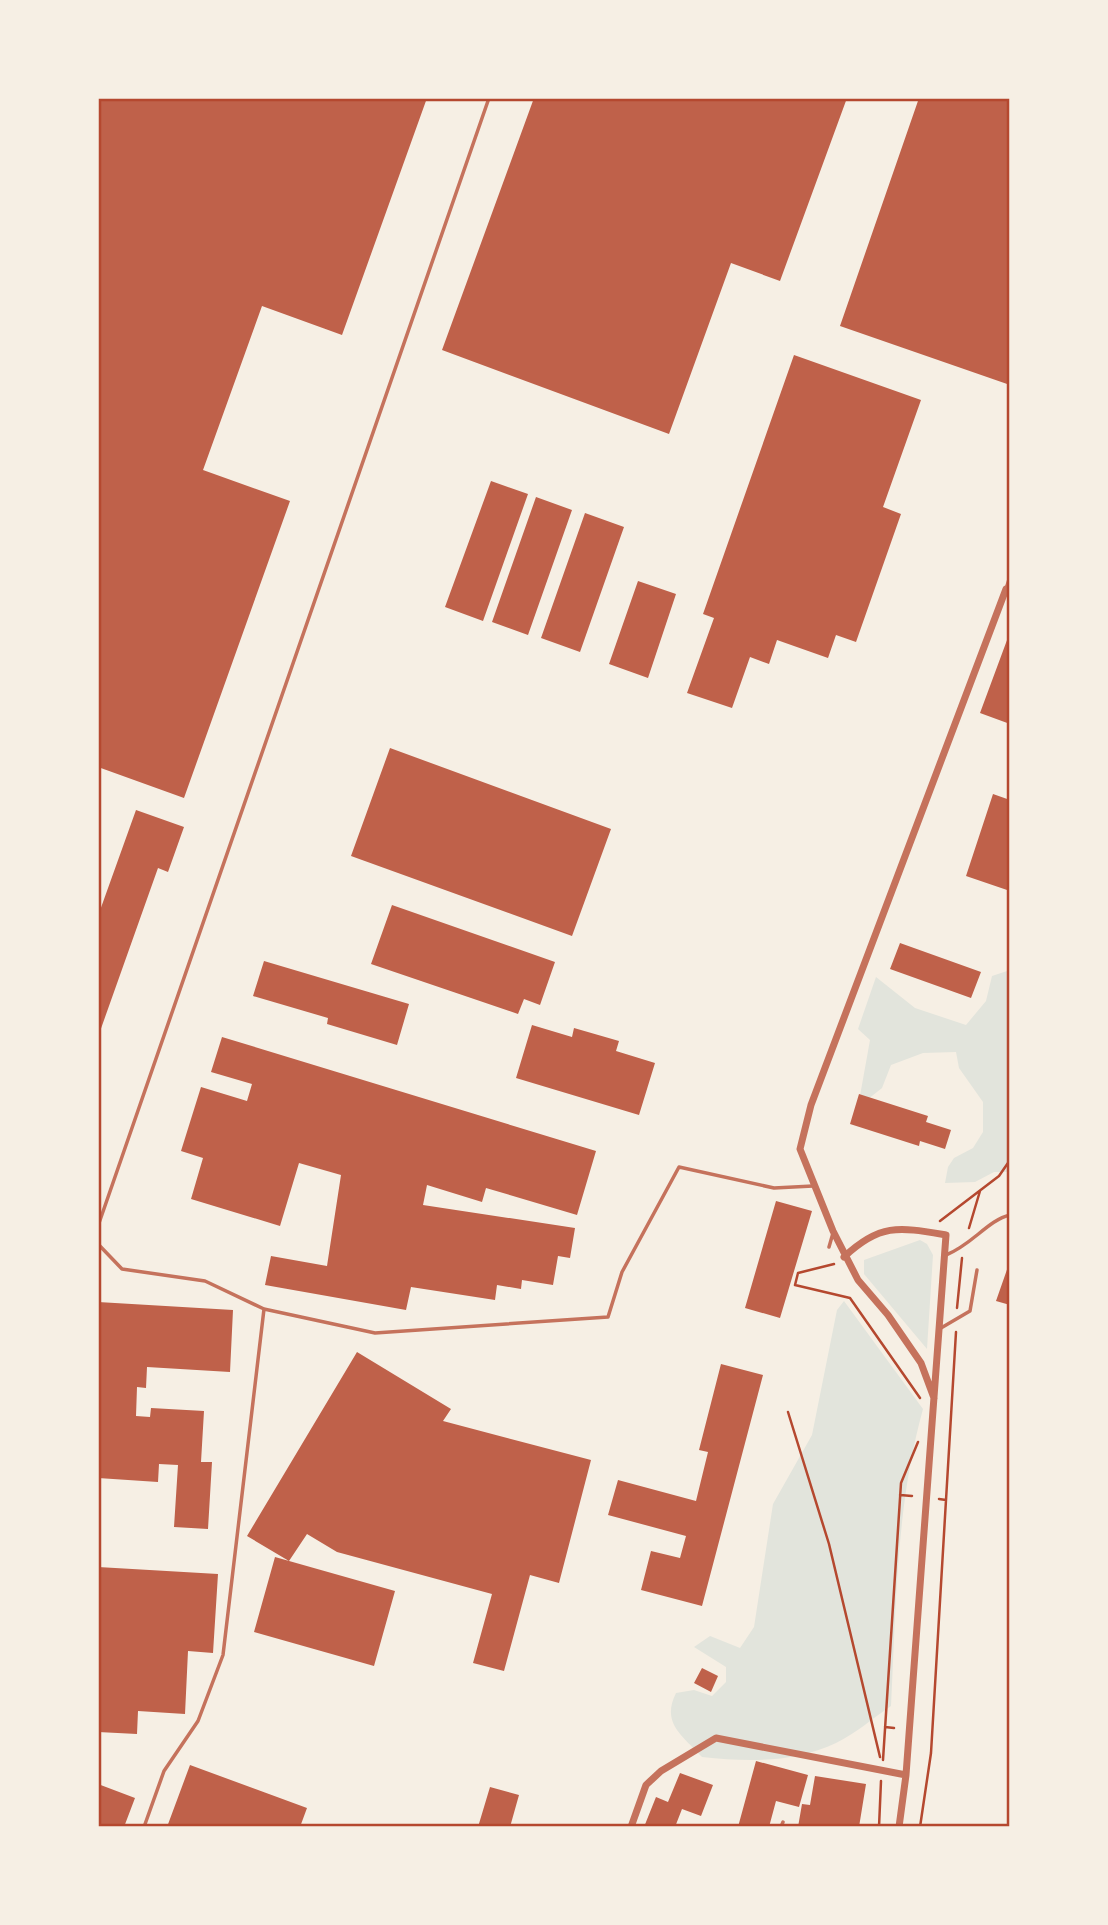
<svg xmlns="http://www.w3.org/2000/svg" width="1108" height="1925" viewBox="0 0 1108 1925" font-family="Spectral,serif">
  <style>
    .green { fill: #e2e4dc }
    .building { fill: #bf614a }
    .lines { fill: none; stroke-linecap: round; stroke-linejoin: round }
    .path { stroke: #b5482f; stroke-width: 2.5 }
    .service { stroke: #c5725c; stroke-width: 3.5 }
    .minor { stroke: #c5725c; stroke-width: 7 }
    .neatline { fill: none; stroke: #b5482f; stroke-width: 2.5 }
  </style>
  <rect width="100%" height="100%" fill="#f6efe4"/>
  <path class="green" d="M1010 970V1172H994L975 1182 945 1183 948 1167 954 1158 973 1148 983 1132V1102L959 1068 956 1052 923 1053 891 1065 882 1088 858 1107 870 1040 858 1029 876 977 915 1008 966 1025 986 1001 992 976Z
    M920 1240 927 1244 933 1255 927 1349 864 1274V1260Z
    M844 1301 923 1409C896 1506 896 1607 891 1706 873 1718 855 1734 836 1743 793 1763 749 1762 702 1757 682 1735 661 1723 676 1693L694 1690 712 1696 726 1682V1667L694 1647 710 1636 740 1648 754 1627 773 1504 812 1435 837 1310Z"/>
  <path class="building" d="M98 98H427L342 335 262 306 203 470 290 501 184 798 98 767Z
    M534 98H847L780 281 731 263 669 434 442 350Z
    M919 98H1010V385L840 326Z
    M794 355 921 400 883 507 901 514 856 642 836 635 828 658 777 640 769 664 750 657 732 708 687 693 714 618 703 614Z
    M491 481 528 494 483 621 445 607Z
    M536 497 572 510 528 635 492 622Z
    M585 513 624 527 580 652 541 638Z
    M638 581 676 594 648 678 609 664Z
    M1010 632V724L980 713Z
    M390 748 611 829 572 936 351 856Z
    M993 794 1010 800V891L966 876Z
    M136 810 184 827 168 872 158 868 98 1037V916Z
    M392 905 555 962 540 1005 524 999 518 1014 371 964Z
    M900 943 981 972 971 998 890 969Z
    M264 961 409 1004 397 1045 327 1024 328 1018 253 996Z
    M532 1025 572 1037 574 1028 619 1041 616 1051 655 1063 639 1115 516 1078Z
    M222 1037 596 1151 577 1215 486 1188 482 1202 427 1185 423 1205 575 1228 570 1258 558 1256 553 1285 522 1280 521 1289 497 1285 495 1300 411 1287 406 1310 265 1285 271 1256 327 1266 341 1175 299 1163 280 1226 191 1199 203 1158 181 1151 201 1087 247 1101 252 1084 211 1072Z
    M859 1094 928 1116 926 1122 951 1130 945 1149 920 1141 919 1146 850 1124Z
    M776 1201 812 1211 780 1318 745 1308Z
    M1010 1261V1305L996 1301Z
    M98 1302 233 1310 230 1372 147 1367 146 1388 137 1387 136 1416 150 1417 151 1408 204 1411 201 1462H212L208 1529 174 1527 178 1465 159 1464 158 1482 98 1478Z
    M357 1352 451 1409 443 1421 591 1460 559 1583 530 1575 504 1671 473 1663 492 1594 337 1552 307 1534 289 1561 247 1536Z
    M721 1364 763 1375 702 1606 641 1590 651 1551 680 1558 686 1536 608 1515 618 1480 696 1501 708 1452 699 1450Z
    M275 1557 395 1591 374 1666 254 1632Z
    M98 1567 218 1574 213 1653 188 1651 185 1714 138 1711 137 1734 98 1732Z
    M702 1668 718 1676 711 1692 694 1683Z
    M756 1761 808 1775 799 1807 776 1801 769 1827H738Z
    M190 1765 307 1808 300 1827H167Z
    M680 1773 713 1785 701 1816 682 1809 675 1827H644L656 1797 668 1802Z
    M815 1776 866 1784 859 1827H798L802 1804 810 1805Z
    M98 1784 135 1798 124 1827H98Z
    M490 1787 519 1795 510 1827H478Z"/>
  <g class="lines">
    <path class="path" d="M940 1221 999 1176 1010 1160
      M969 1228 980 1191
      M834 1264 798 1273 795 1285 850 1298 920 1398
      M957 1308 962 1258
      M788 1412 829 1544 880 1757
      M900 1495 912 1496
      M939 1499 946 1500 956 1332
      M885 1727 894 1728
      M883 1760 901 1483 918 1442
      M879 1827 881 1781
      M920 1827 931 1753 946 1500"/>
    <path class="service" d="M1006 589 1010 576
      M98 1226 489 98
      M98 1244 122 1269 205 1281 264 1309 375 1333 608 1317 622 1272 679 1167 774 1188 813 1186
      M829 1247 833 1233
      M946 1255C972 1245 988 1220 1010 1215
      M941 1328 970 1311 977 1270
      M144 1827 164 1771 198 1721 223 1655 264 1309
      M781 1827 783 1822"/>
    <path class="minor" d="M844 1257C880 1223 899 1227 946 1235L906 1775 899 1827
      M934 1398 921 1363 888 1315 858 1280 833 1231 800 1149 811 1105 1006 589 1010 590
      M631 1827 646 1785 661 1771 716 1738 906 1775"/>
  </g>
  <rect width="1108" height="1925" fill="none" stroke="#f6efe4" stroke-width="200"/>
  <rect x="100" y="100" width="908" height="1725" class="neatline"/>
</svg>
